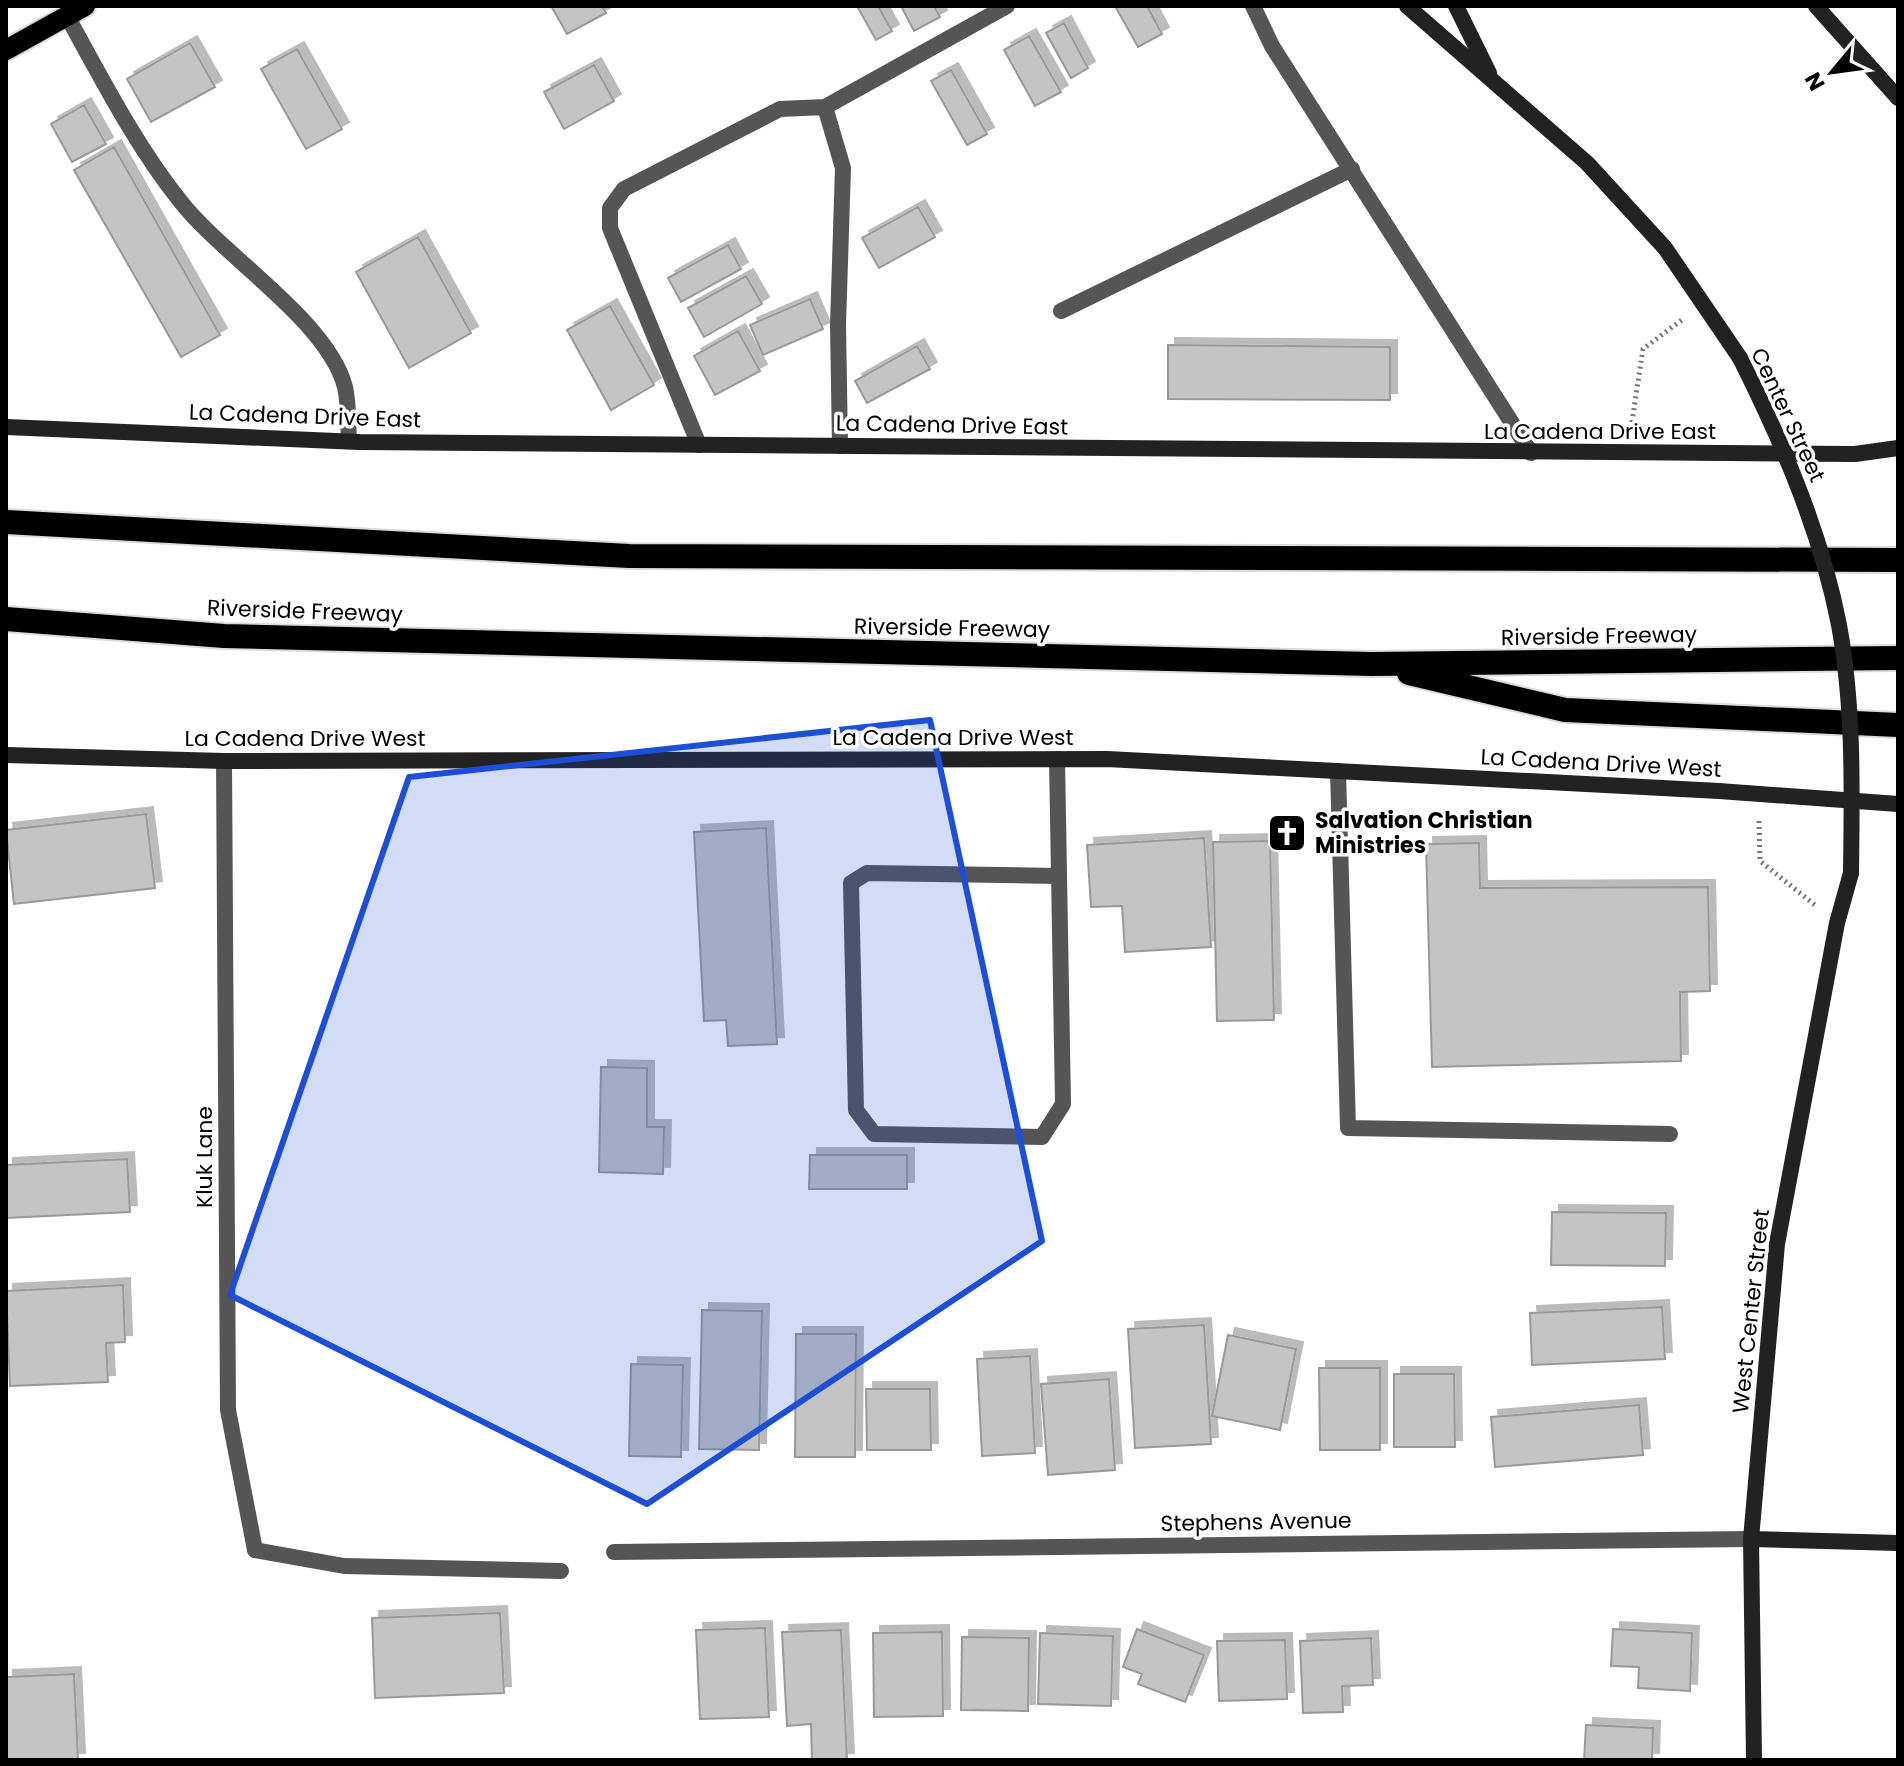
<svg xmlns="http://www.w3.org/2000/svg" width="1904" height="1766" viewBox="0 0 1904 1766" font-family="Poppins,sans-serif">
  <style>
    .building { fill: #c4c4c4; stroke: #999; stroke-width: 2; filter: url(#shadow) }
    .lines { fill: none; stroke-linecap: round; stroke-linejoin: round }
    .primary-casing { stroke: #dbdbdb; stroke-width: 24 }
    .motorway-casing { stroke: #dbdbdb; stroke-width: 28 }
    .path { stroke: #777; stroke-width: 5; stroke-dasharray: 2 4; stroke-linecap: butt }
    .service { stroke: #555; stroke-width: 16 }
    .minor { stroke: #555; stroke-width: 16 }
    .tertiary { stroke: #555; stroke-width: 16 }
    .secondary { stroke: #222; stroke-width: 16 }
    .primary { stroke: #000; stroke-width: 20 }
    .motorway { stroke: #000; stroke-width: 24 }
    .secondary-bridge { stroke: #222; stroke-width: 16 }
    .marked { fill: #1d4ed8; fill-opacity: 0.2; stroke: #1d4ed8; stroke-width: 6; stroke-linejoin: round }
    .labels { text-anchor: middle; dominant-baseline: central; stroke-width: 7; stroke-linejoin: round; paint-order: stroke }
    .street-label { font-size: 22px; fill: #000; stroke: #fff }
    .poi-label { font-size: 22px; font-weight: bold; fill: #000; stroke: #fff; text-anchor: start }
  </style>
  <defs>
    <filter id="shadow"><feDropShadow dx="7" dy="-7" stdDeviation="0" flood-color="#0004"/></filter>
  </defs>
  <rect width="100%" height="100%" fill="#fff"/>
  <path class="building" d="M551 6H602L606 13 567 34Z
    M857 6H878L892 31 876 40Z
    M901 6H934L940 17 914 31Z
    M1115 6H1147L1162 34 1138 47Z
    M1064 23 1088 68 1071 78 1046 33Z
    M1029 36 1061 92 1035 106 1004 50Z
    M190 43 215 87 151 122 127 79Z
    M297 49 342 129 306 149 261 69Z
    M594 65 614 101 564 129 544 92Z
    M951 70 987 134 967 145 931 81Z
    M84 105 106 144 72 162 51 124Z
    M114 147 220 335 181 357 74 170Z
    M918 207 935 237 879 268 862 238Z
    M418 237 471 333 409 368 356 272Z
    M728 245 741 269 681 302 668 278Z
    M746 276 762 304 704 337 688 308Z
    M810 299 823 329 763 355 750 325Z
    M610 306 654 385 611 410 567 330Z
    M738 331 760 371 715 395 694 356Z
    M1168 345 1390 347V400L1168 399Z
    M917 346 930 369 867 403 855 381Z
    M146 814 155 888 14 904 6 830Z
    M766 828 777 1044 728 1046 726 1020 704 1021 694 832Z
    M1204 838 1211 947 1125 952 1122 906 1091 907 1087 845Z
    M1270 841 1274 1020 1217 1021 1213 842Z
    M1479 843 1480 888 1708 887 1710 991 1680 992 1681 1061 1432 1067 1426 844Z
    M601 1067 647 1068V1127H664L663 1174 599 1172Z
    M810 1155H907V1189H809Z
    M127 1159 130 1212 6 1218V1165Z
    M1552 1212 1666 1213 1665 1266 1551 1265Z
    M123 1285 125 1342 106 1343 108 1382 10 1386 6 1291Z
    M1662 1307 1665 1359 1532 1365 1530 1313Z
    M702 1310 762 1311 759 1450 699 1449Z
    M1204 1325 1211 1444 1135 1448 1128 1329Z
    M796 1334H856L855 1457H795Z
    M1228 1335 1296 1349 1280 1430 1212 1416Z
    M1030 1356 1035 1453 982 1456 977 1359Z
    M631 1364 683 1365 681 1457 629 1456Z
    M1319 1368H1380V1450H1320Z
    M1394 1374H1454L1455 1447H1394Z
    M1109 1379 1115 1470 1048 1475 1041 1384Z
    M866 1389H930L931 1450H867Z
    M1639 1405 1643 1455 1495 1467 1491 1417Z
    M500 1613 504 1693 375 1698 372 1618Z
    M765 1628 769 1717 700 1719 696 1630Z
    M1137 1629 1204 1655 1185 1702 1138 1684 1142 1674 1123 1667Z
    M1613 1629 1692 1633 1690 1691 1638 1688 1639 1667 1611 1666Z
    M841 1630 847 1760H812L811 1724 787 1726 782 1632Z
    M942 1632 943 1716 874 1717 873 1633Z
    M1040 1633 1113 1636 1111 1706 1038 1704Z
    M962 1637 1029 1638 1028 1711 961 1710Z
    M1371 1638 1373 1685 1342 1686 1343 1712 1303 1713 1300 1641Z
    M1285 1640 1287 1699 1219 1701 1217 1641Z
    M74 1674 78 1760H6V1677Z
    M1586 1725 1653 1728 1652 1760H1584Z"/>
  <g class="lines">
    <defs>
      <path id="primary" d="M6 50 85 6"/>
      <path id="motorway" d="M6 522 629 556 1898 560
        M6 619 224 636 1372 664 1898 658
        M1409 673 1565 710 1898 725"/>
    </defs>
    <use href="#primary" class="primary-casing"/>
    <use href="#motorway" class="motorway-casing"/>
    <path class="path" d="M1631 428 1643 349 1683 319
      M1759 821 1760 861 1815 905"/>
    <path class="service" d="M67 16C102 79 136 146 181 202 224 257 328 321 345 387 349 404 348 424 349 441
      M825 107 843 168 838 325 840 446
      M1061 311 1352 169
      M699 445 610 228V208L624 189 780 109 825 107 1007 6
      M1057 759 1063 1104 1042 1137 874 1134 856 1110 851 883 867 873 1058 876
      M1338 771 1348 1128 1670 1134
      M255 1550 344 1566 561 1571"/>
    <path class="minor" d="M224 761 228 1410 255 1550
      M614 1552 1751 1539"/>
    <path class="tertiary" d="M1253 6 1272 46 1531 453"/>
    <path class="secondary" d="M1407 6 1587 163 1665 248 1740 358
      M1456 6 1489 73
      M1816 6 1898 98
      M6 427 359 442 1855 454 1898 448
      M6 755 224 761 1107 759 1719 791 1898 804
      M1751 1539 1898 1543
      M1754 1760 1751 1539 1777 1244 1837 923 1851 873"/>
    <use href="#primary" class="primary"/>
    <use href="#motorway" class="motorway"/>
    <path class="secondary-bridge" d="M1740 358C1782 442 1821 532 1839 625 1854 707 1852 790 1851 873"/>
  </g>
  <path class="marked" d="M930 720 1042 1241 647 1504 230 1295 409 777Z"/>
  <defs>
    <symbol id="church-square" viewBox="-11 -11 22 22"><rect x="-9" y="-9" width="18" height="18" rx="4" fill="#000" stroke="#fff"/><path d="M-1.2-6h2.4v3.5h3.3v2.4h-3.3V6h-2.4V-.1h-3.3v-2.4h3.3Z" fill="#fff"/></symbol>
  </defs>
  <g fill-rule="evenodd">
    <use href="#church-square" x="1265" y="811" width="44" height="44"/>
  </g>
  <g class="labels">
    <g class="street-label">
      <text transform="translate(1788 415) rotate(65)">Center Street</text>
      <text transform="translate(305 416) rotate(2)">La Cadena Drive East</text>
      <text transform="translate(952 425) rotate(1)">La Cadena Drive East</text>
      <text x="1600" y="431">La Cadena Drive East</text>
      <text transform="translate(305 611) rotate(2)">Riverside Freeway</text>
      <text transform="translate(952 628) rotate(1)">Riverside Freeway</text>
      <text transform="translate(1599 636) rotate(-1)">Riverside Freeway</text>
      <text x="953" y="737">La Cadena Drive West</text>
      <text x="305" y="738">La Cadena Drive West</text>
      <text transform="translate(1601 763) rotate(3)">La Cadena Drive West</text>
      <text transform="translate(204 1157) rotate(-90)">Kluk Lane</text>
      <text transform="translate(1751 1311) rotate(-84)">West Center Street</text>
      <text transform="translate(1256 1522) rotate(-1)">Stephens Avenue</text>
    </g>
    <g class="poi-label">
      <text x="1315" y="820">Salvation Christian<tspan x="1315" dy="25">Ministries</tspan></text>
    </g>
  </g>
  <rect width="1904" height="1766" fill="none" stroke="#000000" stroke-width="16"/>
  <g transform="translate(1832 72) rotate(241)" stroke="#ffffff" stroke-width="6" paint-order="stroke">
  <path d="M0-6L14 30L0 20L-14 30Z" fill="#000000"/>
  <text y="-12" font-size="22" font-weight="bold" text-anchor="middle" fill="#000000">N</text>
  </g>
</svg>
